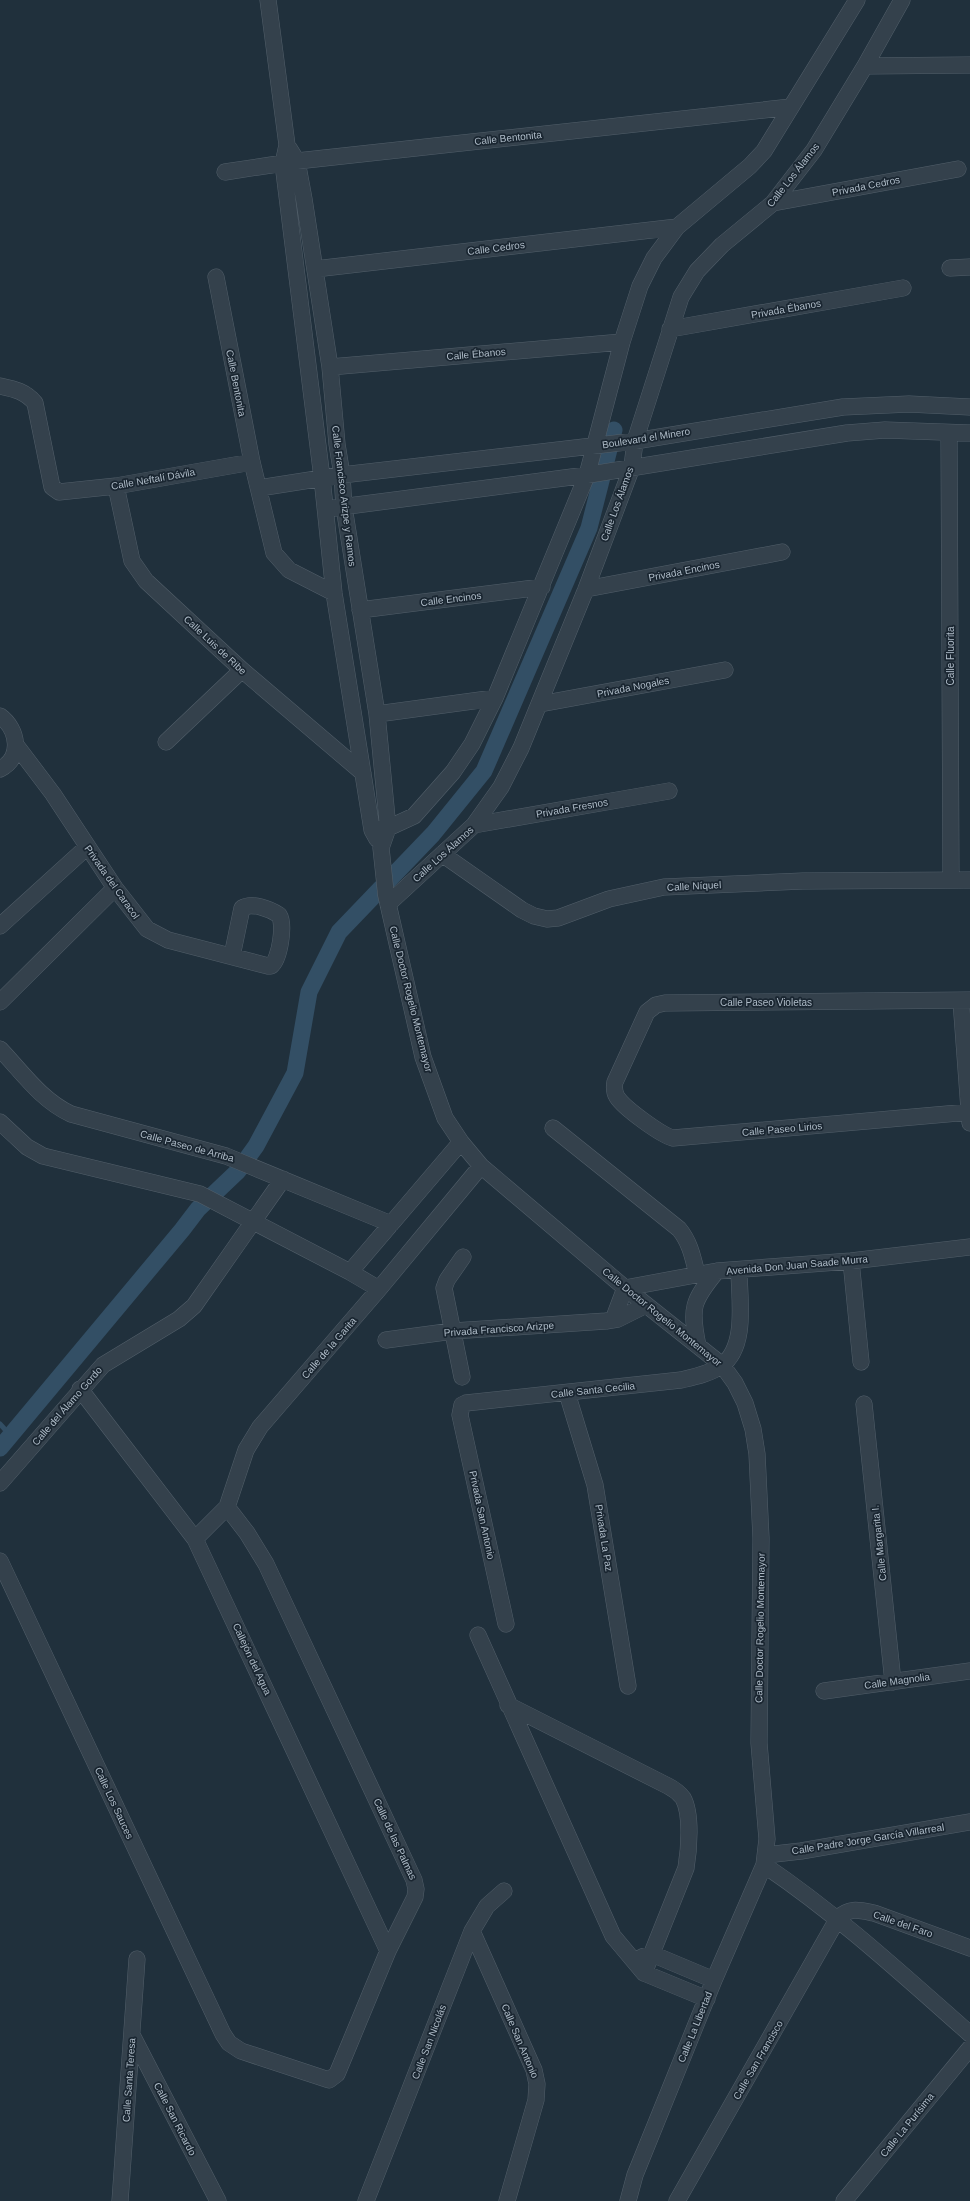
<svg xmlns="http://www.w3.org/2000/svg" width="970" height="2201" viewBox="0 0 970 2201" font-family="Arial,sans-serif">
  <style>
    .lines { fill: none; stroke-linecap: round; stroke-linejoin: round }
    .stream { stroke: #334f65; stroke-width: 5 }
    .canal { stroke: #334f65; stroke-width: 17 }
    .minor-casing { stroke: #525f6a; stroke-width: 17 }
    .minor { stroke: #34414c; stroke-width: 16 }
    .labels { text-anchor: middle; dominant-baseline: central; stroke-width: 3.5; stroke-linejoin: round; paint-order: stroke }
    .street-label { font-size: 10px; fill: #afbcc8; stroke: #1a2631 }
  </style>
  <rect width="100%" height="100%" fill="#20303c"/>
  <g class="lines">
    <path class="stream" d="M0 1424 10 1435"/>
    <path class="canal" d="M0 1448 182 1230 198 1209 238 1171 256 1146 295 1073 309 992 339 932 433 834 484 771 589 528 614 430"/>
    <defs>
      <path id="minor" d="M268 0 287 145 283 164 322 478 334 593 372 830 377 839
        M865 66 970 65
        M287 145 297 161 304 199 330 367 337 444 342 475 344 507 377 714 388 828 381 848 386 895 423 1057 445 1118 461 1142 481 1166 625 1288 722 1365 735 1383 745 1403 753 1429 757 1454 761 1538 759 1743 767 1839 764 1865 714 1980 635 2175 628 2201
        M225 172 297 161 791 107
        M773 203 958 169
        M950 268 970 267
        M315 269 677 227
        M216 277 252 462 274 553 289 570 334 593
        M670 329 903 288
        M330 367 622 342
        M0 386C14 389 25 391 35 403L52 487 59 492 116 486 252 462
        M949 433 951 880
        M116 486 132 561 146 581 242 670 363 773
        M259 488 342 475 635 441 843 407 909 404 970 407
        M333 508 587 475 847 433 885 430 970 433
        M586 589 782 552
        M360 610 542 587
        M540 704 725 670
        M377 714 495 698
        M0 716C18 729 23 758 0 769
        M166 742 242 670
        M16 745 53 794 115 888 147 929 168 940 268 966H271C280 959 285 924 279 915 270 909 252 902 242 908L232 956
        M474 825 669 791
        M372 830 388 828 414 816 453 772 472 744 495 698 587 475 622 342 640 286 654 258 677 227 750 166 764 151 857 0
        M442 854 522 910 534 916 547 919 558 918 609 899 664 887 803 881 970 880
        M388 904 474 825 501 787 521 748 586 589 632 467 635 441 681 297 697 271 722 245 773 203 814 150 865 66 902 0
        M0 926 87 847
        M970 1000 665 1003 656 1005 647 1012 615 1082C614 1087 614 1092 617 1097 624 1108 661 1135 673 1138L970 1112
        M961 1001 970 1123
        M0 1002 115 888
        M0 1049C22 1072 41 1100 71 1114L226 1156 391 1224
        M0 1122 27 1147 43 1156 200 1194 350 1272 379 1289
        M553 1128 679 1229C690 1242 693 1258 697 1274
        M851 1261 861 1362
        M350 1272 461 1142
        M613 1320 625 1288 717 1271 851 1261 970 1247
        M386 1340 453 1331 606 1321 618 1319 646 1305
        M698 1346C690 1308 692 1301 717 1271
        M462 1377 444 1288 447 1280 463 1257
        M80 1389 195 1539 388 1951
        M567 1393 595 1485 628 1686
        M864 1404 893 1682
        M0 1483 103 1365 179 1319 194 1306 283 1179
        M195 1539 227 1507 246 1450 260 1427 379 1289 481 1166
        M0 1561 223 2034 229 2043 241 2051 329 2080 337 2074 388 1951 415 1897 416 1889 414 1880 266 1564 247 1533 227 1507
        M506 1624 460 1415 462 1405 466 1403 681 1380C694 1377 709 1374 721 1366 748 1347 739 1298 739 1270
        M478 1635 613 1936 644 1973 707 1999
        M824 1691 970 1671
        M508 1705 668 1786C674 1789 679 1793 683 1798 692 1814 689 1850 686 1868L644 1973
        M766 1855 801 1851 970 1822
        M764 1865C838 1915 903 1975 970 2034
        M472 1931 534 2070 537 2084 536 2100 507 2201
        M642 1957 652 1954 714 1980
        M133 2037 218 2201
        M120 2201 137 1959
        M366 2201 472 1931 487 1906 504 1891
        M677 2201 838 1918C850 1907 859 1910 874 1913L970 1948
        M844 2201 970 2048"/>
    </defs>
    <use href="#minor" class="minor-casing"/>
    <use href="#minor" class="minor"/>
  </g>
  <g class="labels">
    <g class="street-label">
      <text transform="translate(508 138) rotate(-6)">Calle Bentonita</text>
      <text transform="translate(793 175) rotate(-52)">Calle Los Álamos</text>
      <text transform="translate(866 186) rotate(-11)">Privada Cedros</text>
      <text transform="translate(496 248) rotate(-7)">Calle Cedros</text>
      <text transform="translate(786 309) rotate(-10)">Privada Ébanos</text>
      <text transform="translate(476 354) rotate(-5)">Calle Ébanos</text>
      <text transform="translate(236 383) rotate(79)">Calle Bentonita</text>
      <text transform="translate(646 438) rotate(-9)">Boulevard el Minero</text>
      <text transform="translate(153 479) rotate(-10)">Calle Neftalí Dávila</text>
      <text transform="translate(344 496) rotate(83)">Calle Francisco Arizpe y Ramos</text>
      <text transform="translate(617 504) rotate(-70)">Calle Los Álamos</text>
      <text transform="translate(684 571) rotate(-11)">Privada Encinos</text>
      <text transform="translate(451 599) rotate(-7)">Calle Encinos</text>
      <text transform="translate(215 645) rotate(43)">Calle Luis de Ribe</text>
      <text transform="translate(950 656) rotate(-90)">Calle Fluorita</text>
      <text transform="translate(633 687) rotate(-11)">Privada Nogales</text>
      <text transform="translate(572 808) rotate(-10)">Privada Fresnos</text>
      <text transform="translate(443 854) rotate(-42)">Calle Los Álamos</text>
      <text transform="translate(112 882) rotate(55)">Privada del Caracol</text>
      <text transform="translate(694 886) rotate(-3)">Calle Níquel</text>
      <text transform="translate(411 999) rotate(76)">Calle Doctor Rogelio Montemayor</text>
      <text x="766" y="1002">Calle Paseo Violetas</text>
      <text transform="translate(782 1129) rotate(-5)">Calle Paseo Lirios</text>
      <text transform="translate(187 1146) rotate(15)">Calle Paseo de Arriba</text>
      <text transform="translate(797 1265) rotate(-5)">Avenida Don Juan Saade Murra</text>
      <text transform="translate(662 1317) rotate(39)">Calle Doctor Rogelio Montemayor</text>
      <text transform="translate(499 1329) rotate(-4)">Privada Francisco Arizpe</text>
      <text transform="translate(329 1348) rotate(-49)">Calle de la Garita</text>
      <text transform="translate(593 1390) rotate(-6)">Calle Santa Cecilia</text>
      <text transform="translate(67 1406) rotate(-49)">Calle del Álamo Gordo</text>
      <text transform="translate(482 1515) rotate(78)">Privada San Antonio</text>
      <text transform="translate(604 1538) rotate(81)">Privada La Paz</text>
      <text transform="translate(879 1543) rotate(-96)">Calle Margarita I.</text>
      <text transform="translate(760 1628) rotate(-89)">Calle Doctor Rogelio Montemayor</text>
      <text transform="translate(252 1659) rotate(65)">Callejón del Agua</text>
      <text transform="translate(897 1681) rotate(-8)">Calle Magnolia</text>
      <text transform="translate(114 1803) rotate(65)">Calle Los Sauces</text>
      <text transform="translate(395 1839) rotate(65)">Calle de las Palmas</text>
      <text transform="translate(868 1839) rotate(-9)">Calle Padre Jorge García Villarreal</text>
      <text transform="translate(903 1924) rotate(19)">Calle del Faro</text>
      <text transform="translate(695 2027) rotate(-68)">Calle La Libertad</text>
      <text transform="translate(520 2041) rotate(67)">Calle San Antonio</text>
      <text transform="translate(429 2042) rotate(-69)">Calle San Nicolás</text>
      <text transform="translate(758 2060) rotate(-60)">Calle San Francisco</text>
      <text transform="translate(129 2080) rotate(-86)">Calle Santa Teresa</text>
      <text transform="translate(175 2119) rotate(63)">Calle San Ricardo</text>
      <text transform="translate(907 2125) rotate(-51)">Calle La Purísima</text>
    </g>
  </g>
</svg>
